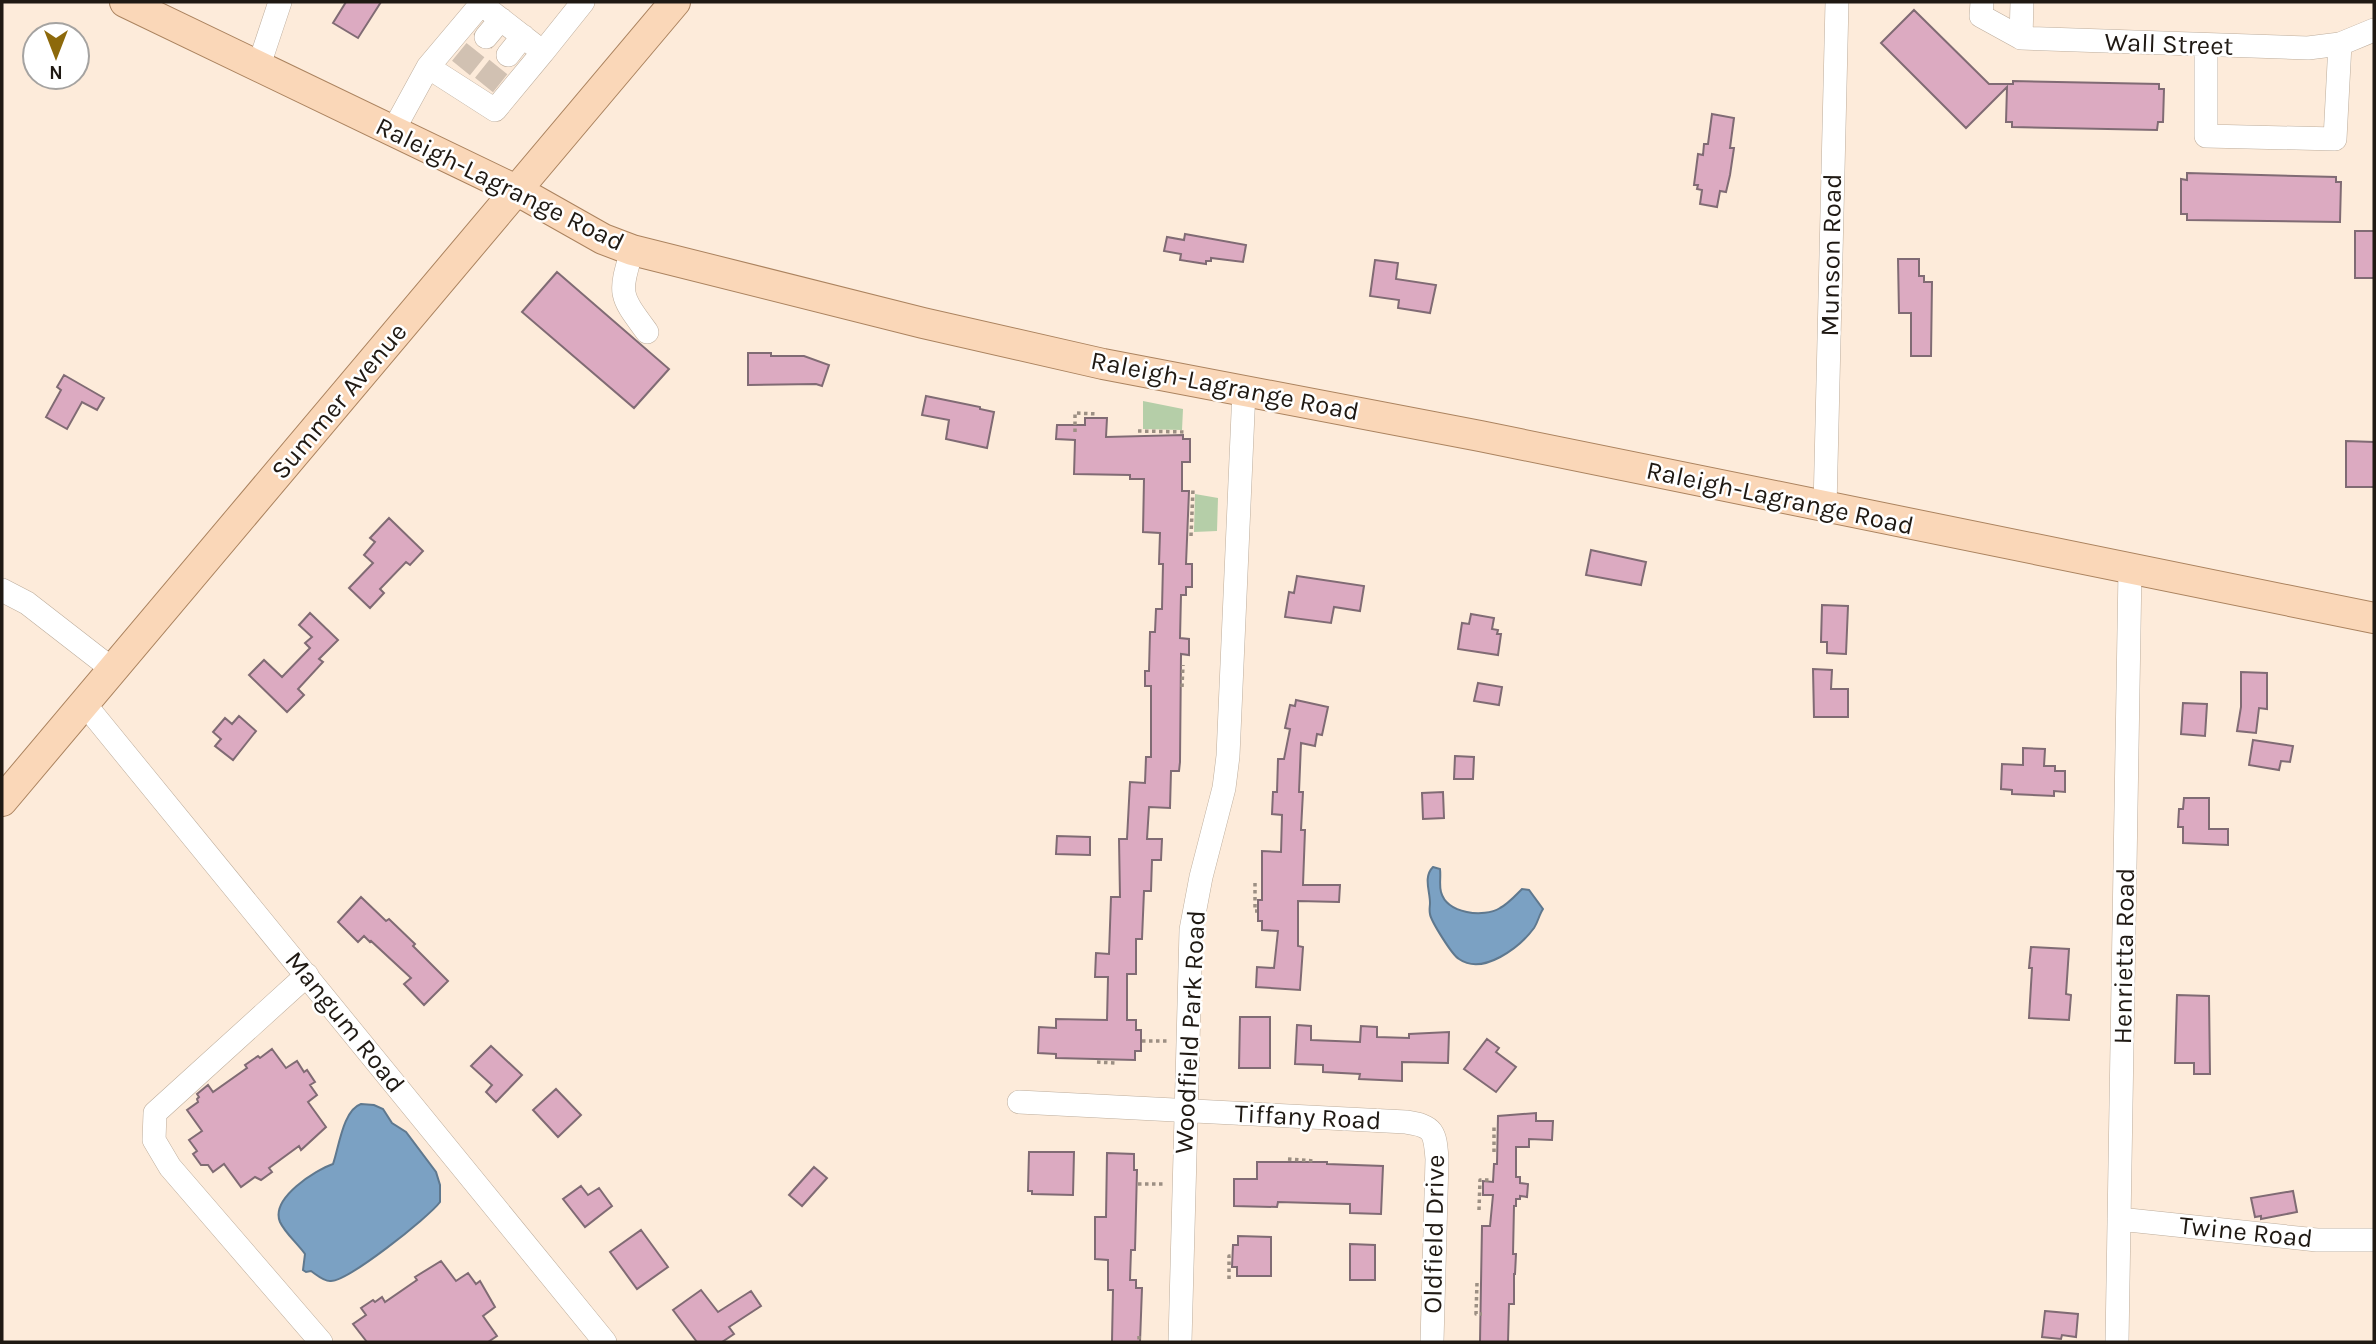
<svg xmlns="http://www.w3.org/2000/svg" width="2376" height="1344" viewBox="0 0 2376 1344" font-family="Karla,sans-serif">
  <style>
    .green { fill: #b5cea8 }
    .water { fill: #7ba1c3; stroke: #5f788e; stroke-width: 2 }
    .building { fill: #dcaac1; stroke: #806b74; stroke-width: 2 }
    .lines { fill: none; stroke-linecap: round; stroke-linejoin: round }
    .minor-tunnel { stroke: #d1c1b2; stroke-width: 23; stroke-dasharray: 23 11; stroke-linecap: butt }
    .minor-casing { stroke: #bdad9c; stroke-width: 24 }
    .major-casing { stroke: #ab835f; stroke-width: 32 }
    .path { stroke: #9c8f83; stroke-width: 3.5; stroke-dasharray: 3.5 3.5; stroke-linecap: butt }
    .minor { stroke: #fff; stroke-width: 23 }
    .major { stroke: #fad7b8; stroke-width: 30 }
    .labels { text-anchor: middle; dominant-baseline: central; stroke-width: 5; stroke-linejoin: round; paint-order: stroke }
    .street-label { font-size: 26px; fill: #1f1913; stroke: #fff }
  </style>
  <rect width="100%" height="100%" fill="#fdebda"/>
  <path class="green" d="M1143 401 1183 409 1182 430 1143 429Z
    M1195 494 1218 498 1217 531 1194 532Z"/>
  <path class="water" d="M1433 867 1440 869C1441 877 1439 885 1441 892 1447 914 1484 918 1500 908 1508 904 1515 896 1522 889L1529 890 1543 909C1539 915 1538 922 1534 928 1520 947 1483 976 1459 959 1452 955 1431 921 1430 914 1429 909 1430 907 1430 903 1430 891 1423 877 1433 867Z
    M361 1104 374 1105 383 1109 392 1123 406 1132 436 1172 440 1185V1202C429 1217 346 1283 330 1281 323 1281 317 1275 311 1271L306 1272 303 1270 305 1254C298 1244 285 1233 280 1222 270 1198 316 1170 333 1164 339 1147 343 1110 361 1104Z"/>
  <path class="building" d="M346 2H381L358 38 333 23Z
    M1914 10 1989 84H2013V81L2159 84V89H2164L2163 122H2158L2157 130 2012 127V122H2006L2007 87 1966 128 1881 43Z
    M1712 114 1734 118 1730 148H1734L1730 175 1726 192 1720 191 1717 207 1700 204 1702 190 1697 189 1698 185H1694L1698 154 1703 155 1704 144H1708Z
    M2187 173 2336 177V182H2341L2340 222 2187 220V214H2181V179L2187 180Z
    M2355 231H2374V278H2355Z
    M1185 234 1246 245 1243 262 1211 258V261H1206V264L1180 260 1181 254 1164 251 1167 237 1184 240Z
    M1898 259H1919V276H1924V282H1932L1931 356H1911V313H1899Z
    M1375 260 1398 263 1396 279 1436 285 1430 313 1398 308 1399 300 1370 296Z
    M557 272 669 369 634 408 522 312Z
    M748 353H771V356H804L829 365 822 386 816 384 748 385Z
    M64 375 104 398 97 410 82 402 67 429 46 417 61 390 57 387Z
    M926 396 980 407V409L994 412 987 448 946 439 949 420 922 415Z
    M1085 418H1107L1106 437 1183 435V439H1190V462H1182V491H1189L1186 564H1192V587H1186V595H1181L1180 638 1189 639V655L1181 654 1180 762 1179 771H1171L1170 808 1149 807 1147 839H1162L1161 860H1152L1151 891H1144L1142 939H1136V974H1127V1020H1136V1030H1141V1051H1135V1060L1056 1058V1054L1038 1053 1039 1027 1056 1028V1019L1107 1020 1108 977H1095L1096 953 1109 954 1111 897H1120L1119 839H1127L1130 782 1145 783 1146 757H1151V686H1145V671H1149L1150 632H1155L1156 609H1162L1163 564H1159L1160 533 1143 532 1144 479H1130V475L1074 474 1075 440 1056 439 1057 425H1085Z
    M2346 441 2374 442V487H2346Z
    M389 518 423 551 410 565 406 562 380 589 384 593 370 608 349 588 373 563 364 555 375 542 370 538Z
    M1591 550 1646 562 1641 585 1586 575Z
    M1297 576 1364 586 1360 611 1334 607 1331 623 1285 617 1289 592 1294 593Z
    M1822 605 1848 606 1846 654 1827 653V642H1821Z
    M310 613 338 640 319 659 323 662 298 689 304 695 287 712 249 675 264 660 282 677 310 648 305 643 312 637 299 625Z
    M1471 614 1494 618 1492 629 1498 630 1497 634H1501L1498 655 1458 649 1462 623 1469 624Z
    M1813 669 1832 670 1831 689H1848V717H1814Z
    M2241 672 2267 673V709L2259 708 2256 733 2237 731 2241 707Z
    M1478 683 1502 687 1499 705 1474 701Z
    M1296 700 1328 707 1322 735 1317 734 1315 746 1301 743 1299 792H1303L1301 830H1305L1303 885H1340L1339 902 1298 901V946L1303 947 1300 990 1256 987 1257 967 1274 968 1278 931 1262 930V921H1258V900H1262V851L1281 852 1282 815 1272 814 1273 792H1277L1278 759H1284L1290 729 1285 728 1290 705 1295 706Z
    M2183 703 2207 704 2205 736 2181 734Z
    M239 716 256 731 233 760 215 746 221 739 213 732 225 718 232 724Z
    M2253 740 2293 746 2290 762 2281 761 2279 770 2249 765Z
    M2023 748 2045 749 2044 766H2055V771H2065V792L2054 791V796L2012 794V790L2001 789 2002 764 2023 765Z
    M1455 756 1474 757 1473 779H1454Z
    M1443 792 1444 818 1423 819 1422 793Z
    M2184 798H2209V829H2228V845L2183 843V827H2178L2179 809H2183Z
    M1057 836 1090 837V855L1056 854Z
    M361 897 386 921 389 919 415 944 413 946 448 981 424 1005 404 984 411 978 371 941 370 942 364 936 358 942 338 922Z
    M2031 947 2069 949 2066 994 2071 995 2069 1020 2029 1018 2032 968H2029Z
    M2177 995 2209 996 2210 1074H2194V1063H2175Z
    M1240 1017H1270V1068H1239Z
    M1297 1025 1311 1026V1040L1360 1042 1361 1026 1377 1027V1037L1409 1038V1034L1449 1032 1448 1063 1402 1062V1081L1359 1079 1360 1074 1323 1072V1065L1295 1064Z
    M1487 1039 1499 1048 1496 1052 1516 1067 1496 1092 1464 1069Z
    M491 1046 522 1075 496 1102 486 1092 492 1085 471 1066Z
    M272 1049 286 1068 297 1061 304 1072 307 1070 315 1082 310 1085 317 1095 308 1102 326 1127 301 1150 299 1146 269 1168 272 1172 261 1180 255 1177 241 1187 224 1164 213 1172 208 1165H201L193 1154 197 1151 189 1140 202 1131 187 1110 198 1102 197 1099 199 1097 197 1094 208 1085 213 1092 247 1068 245 1065 258 1056 260 1058Z
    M556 1089 581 1115 558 1137 533 1110Z
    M1536 1113V1121H1553L1552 1140 1529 1139V1147H1516V1177H1520V1183L1528 1184 1527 1197 1520 1196V1199H1516V1206H1514L1513 1254H1516L1515 1274H1514V1304H1509L1508 1342H1480L1482 1226H1490L1493 1195H1483V1181L1493 1182 1494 1164H1497L1498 1116Z
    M1029 1152H1074L1073 1195 1032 1194V1191H1028Z
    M1107 1153 1134 1154V1170H1137L1135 1250H1131L1130 1280H1136V1288H1142L1140 1342H1112L1113 1290H1108V1260L1095 1259V1217H1106Z
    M1257 1162H1327V1164L1383 1166 1381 1214 1350 1213V1204L1278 1202 1277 1207 1234 1206V1179H1257Z
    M814 1167 827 1178 802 1206 789 1195Z
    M581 1186 588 1195 599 1188 612 1206 585 1227 563 1199Z
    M2293 1191 2297 1212 2261 1219V1216L2255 1217 2251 1198Z
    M641 1230 668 1267 637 1289 610 1252Z
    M1238 1236 1271 1237V1276H1237V1267H1232L1233 1245H1238Z
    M1350 1244 1375 1245V1280H1350Z
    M441 1261 456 1281 468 1273 476 1284 480 1281 495 1307 483 1316 497 1336 488 1342H367L353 1324 366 1315 361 1308 373 1300 375 1302 382 1297 385 1302 417 1280 415 1277Z
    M701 1290 718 1312 751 1291 761 1306 729 1327 734 1334 722 1342H697L673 1310Z
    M2045 1311 2078 1314 2076 1337 2062 1335 2061 1339 2042 1337Z"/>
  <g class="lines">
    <path class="minor-tunnel" d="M461 68 486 37
      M484 85 508 55"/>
    <defs>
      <path id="minor" d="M1982 2 1981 16 2021 38 2308 48 2340 44 2374 30
        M486 37 501 19
        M2021 38 2022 2
        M2206 46V136L2335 139 2340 44
        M508 55 523 36
        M259 65 280 2
        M428 67 495 110 543 52
        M393 131 428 67 481 4 543 52 583 2
        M632 250C619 295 619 294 647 332
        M1825 508 1837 2
        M2 590 27 603 112 669
        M83 702 605 1342
        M307 975 155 1113 154 1140 170 1167 321 1342
        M1019 1102 1406 1122C1434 1126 1435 1132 1437 1159L1432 1342
        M2119 1219 2317 1240H2374
        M1180 1342 1191 930 1201 877 1224 788 1228 756 1244 390
        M2117 1342 2130 570"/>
      <path id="major" d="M125 2 518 191 603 239 632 250 923 323 1103 364 1480 436 2374 618
        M2 801 675 2"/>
    </defs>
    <use href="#minor" class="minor-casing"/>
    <use href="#major" class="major-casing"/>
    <path class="path" d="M1138 431 1186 432
      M1075 432V413L1098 414
      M1191 536 1193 489
      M1182 687 1183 665
      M1255 883V911H1257
      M1142 1041H1167
      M1097 1062 1115 1063V1061
      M1494 1152V1126H1496
      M1288 1159 1314 1161
      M1138 1184H1164
      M1479 1210 1480 1180H1491
      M1229 1279V1256H1232
      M1477 1283 1476 1314H1482
      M1139 1336V1342"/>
    <use href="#minor" class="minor"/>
    <use href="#major" class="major"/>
  </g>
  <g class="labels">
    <g class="street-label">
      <text transform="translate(2169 44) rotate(2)">Wall Street</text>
      <text transform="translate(500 184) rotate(26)">Raleigh-Lagrange Road</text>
      <text transform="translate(1831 255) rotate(-89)">Munson Road</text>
      <text transform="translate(1225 386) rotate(11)">Raleigh-Lagrange Road</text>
      <text transform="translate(339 401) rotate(-50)">Summer Avenue</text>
      <text transform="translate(1780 498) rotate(12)">Raleigh-Lagrange Road</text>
      <text transform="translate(2124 956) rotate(-89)">Henrietta Road</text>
      <text transform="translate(345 1022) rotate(51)">Mangum Road</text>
      <text transform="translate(1190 1032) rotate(-87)">Woodfield Park Road</text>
      <text transform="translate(1308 1117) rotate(3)">Tiffany Road</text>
      <text transform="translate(2246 1232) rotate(6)">Twine Road</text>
      <text transform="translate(1434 1234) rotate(-89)">Oldfield Drive</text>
    </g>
  </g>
  <rect width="2376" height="1344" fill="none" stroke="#1f1913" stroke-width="7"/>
  <g transform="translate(56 56) rotate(180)"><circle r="33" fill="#ffffff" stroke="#a5a3a1" stroke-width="2"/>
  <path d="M0-5L12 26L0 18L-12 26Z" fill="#8d690b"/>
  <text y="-10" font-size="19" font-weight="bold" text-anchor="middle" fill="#1f1913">N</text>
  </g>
</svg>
